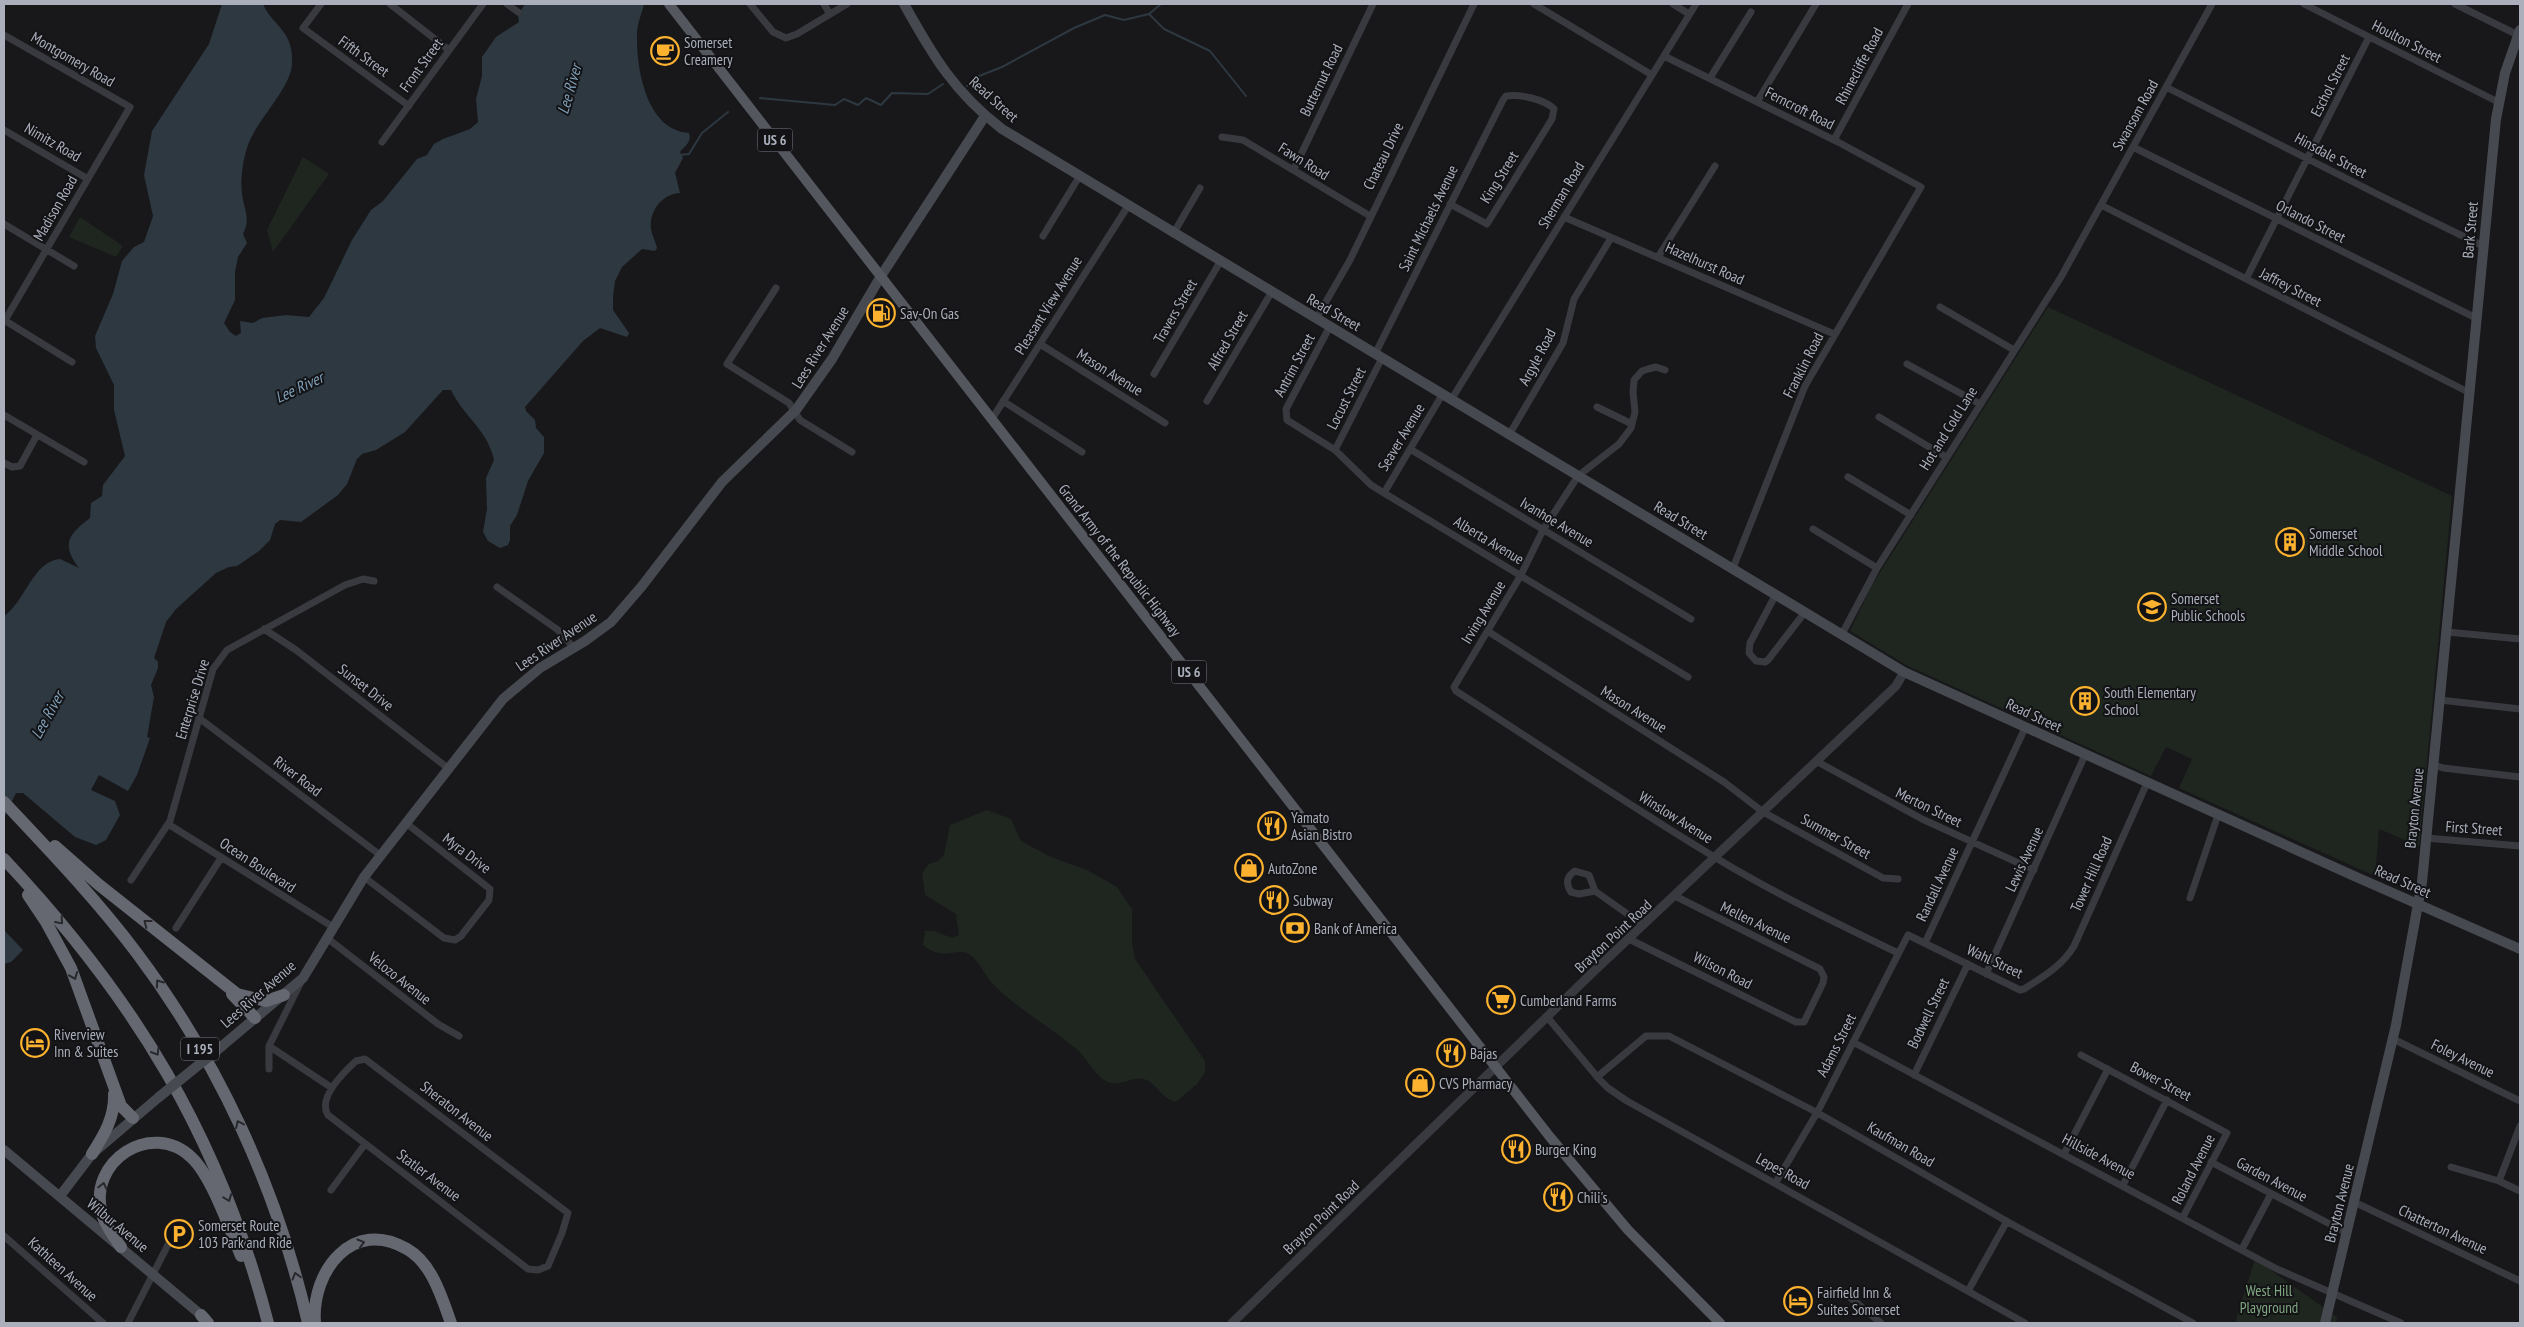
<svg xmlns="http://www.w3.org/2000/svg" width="2524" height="1327" viewBox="0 0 2524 1327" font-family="'PT Sans Narrow',sans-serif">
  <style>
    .green { fill: #1e261f }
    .water { fill: #2d3840 }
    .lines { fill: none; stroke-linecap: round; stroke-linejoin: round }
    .stream { stroke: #2d3840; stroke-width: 2 }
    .minor { stroke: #393a40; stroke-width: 7 }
    .tertiary { stroke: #393a40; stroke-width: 9 }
    .secondary { stroke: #474950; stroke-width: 10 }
    .primary { stroke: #55575f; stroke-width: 10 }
    .motorway { stroke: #656871; stroke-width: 12 }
    .secondary-bridge { stroke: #474950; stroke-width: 10 }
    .oneway { stroke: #28282d }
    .labels { text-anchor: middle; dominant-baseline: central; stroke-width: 4; stroke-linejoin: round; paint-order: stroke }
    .shield { fill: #131316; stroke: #7d808a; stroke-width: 1 }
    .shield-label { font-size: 14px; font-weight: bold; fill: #aaafbb }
    .street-label { font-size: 15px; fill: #aaafbb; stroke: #131316 }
    .poi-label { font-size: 15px; fill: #aaafbb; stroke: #131316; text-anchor: start }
    .park-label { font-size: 15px; fill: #80a782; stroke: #131316 }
    .water-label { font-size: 16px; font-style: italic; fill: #7f9fb7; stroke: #131316 }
  </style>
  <rect width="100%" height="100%" fill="#18181b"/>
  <path class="green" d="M303 157 329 174 273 252 267 230Z
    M80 217 123 246 116 257 69 237Z
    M2048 307 2452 496 2419 846 2379 829 2375 876 2179 788 2192 759 2166 747 2151 776 1908 666 1850 631 1872 585Z
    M987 810 1011 819 1021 841 1051 857 1087 870 1117 887 1132 909V942L1135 959 1205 1061V1072L1197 1084 1176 1102C1162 1099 1157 1084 1146 1080 1132 1074 1120 1089 1106 1081 1093 1074 1086 1056 1074 1047 1049 1026 1019 1010 995 986 986 978 979 960 969 954 956 946 945 963 923 945L925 931H934L952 938 959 935 956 914 925 895 922 873 929 864 938 861 944 855 950 825Z
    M2255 1259 2337 1317 2336 1323H2235Z"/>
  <path class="water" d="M222 4H263C273 27 294 30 292 64 291 88 256 121 248 145 243 159 240 179 242 194 244 210 251 218 243 234L247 243 238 257 235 272V300L224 323 230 332 236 336 241 333 240 321 253 323 262 318 286 315 309 317 324 298 352 240 371 210 383 201 417 159 427 155 434 144 443 139 470 129 478 122 476 99 482 76V57L496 37 519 22 518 15 525 4H644C642 13 637 24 637 33 636 68 646 130 689 133 692 142 685 146 680 152L683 158 675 173 680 193C662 194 649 211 651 229 652 236 656 242 657 248L655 251 642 249 622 267 615 281 613 297V310L629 333 627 337 600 328 583 341 525 407 526 411 535 420 536 428 544 437V453L528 481 517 515 510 526V540L508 545 500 548 488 541 483 532 487 509 486 478 494 460C488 430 463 416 451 390H443L405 432 376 450 362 454 357 459 347 484 338 495 301 522 280 520 275 524 270 540 259 551 237 566 229 567 216 573 176 609 166 622 154 658 158 662V668L151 685 154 697 147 737 150 738 137 775 128 791 99 775 91 790 115 801 120 815 106 840 96 845 75 837 23 793H16L4 818V616C25 602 33 561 60 559L79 568C61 544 68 535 90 518L91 503 102 496 103 485 125 456 114 410V385L96 348 95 336 113 294 122 261 134 247 144 242 153 216 144 175 152 131 209 44Z
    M4 930 23 950 11 962 4 964Z"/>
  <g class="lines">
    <path class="stream" d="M1149 14 1164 29 1210 51 1246 96
      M967 86 979 76 1002 67 1074 28 1105 15 1124 20 1149 14 1161 4
      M760 98 835 105 844 99 858 105 866 98 881 105 892 93 928 94 943 84
      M680 155 689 154 702 133 728 112"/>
    <path class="minor" d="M321 4 303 28 409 106
      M390 4 449 50
      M507 4 518 12
      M750 4 773 32 786 38 797 34 847 4
      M824 4 829 13
      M1534 4 1652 75
      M1673 4 1689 14
      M2304 4 2498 102
      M2455 4 2518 35
      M4 35 130 107 4 322
      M1664 56 1838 142 1921 187 1805 386 1733 568
      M1710 78 1751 12
      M2166 87 2381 196 2483 246
      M1757 102 1816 4
      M4 130 88 179
      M1222 137 1243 140 1370 216
      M1834 140 1908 4
      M382 142 483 4
      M2133 147 2476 318
      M1294 169 1373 4
      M2101 205 2468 392
      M1564 217 1834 334
      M4 224 74 266
      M1173 234 1200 188
      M1043 236 1079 177
      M1658 257 1715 166
      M2246 279 2369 37
      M776 288 727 364 789 403 800 420 852 452
      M1940 307 2014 350
      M1316 319 1350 260 1474 4
      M4 320 72 362
      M1329 328 1286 409 1287 420 1335 450 1371 485 1384 493 1688 677
      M1040 344 1165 423
      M1375 354 1503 100 1506 96C1520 94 1544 99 1554 109L1552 119 1487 224 1450 204
      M1907 364 1980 404
      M1665 370 1656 367 1648 369 1642 371 1634 380 1633 392 1635 412 1631 428 1619 444 1578 476 1543 530 1521 575 1454 687 1456 691C1543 747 1628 805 1716 858 1774 893 1836 923 1898 953
      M1154 374 1220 262
      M1451 400 1696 4
      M1003 401 1082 452
      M1207 401 1271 293
      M1597 407 1632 424
      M4 415 84 462
      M1879 417 1946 457
      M992 419 1128 206
      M1509 435 1563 343 1574 299 1611 238
      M1410 449 1691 619
      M1335 450 1382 358
      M4 463 12 467 20 466 37 435
      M1848 477 1911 515
      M1384 493 1442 395
      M1813 529 1877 568
      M497 587 558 630 574 648
      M1776 594 1750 643 1749 653 1756 661 1765 662 1768 660 1805 612
      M264 629 296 650 449 769
      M1489 632 1724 782 1763 812 1883 878 1898 879
      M2447 632 2520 639
      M1842 634 1877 568 2061 277 2212 4
      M2440 700 2520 709
      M199 718 380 855
      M1816 761 1922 819 2034 870
      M2434 765 2443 768 2520 777
      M168 824 333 927
      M2426 838 2520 846
      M1575 871 1589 875 1595 891 1579 894 1571 892C1565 883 1567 876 1575 871Z
      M364 877 444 938 455 940 461 936 489 900 490 889 406 823
      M131 880 170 821 213 669 227 650 345 585 363 579 374 581
      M1595 891 1643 925
      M2190 898 2218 815
      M176 928 221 858
      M327 938 438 1024 459 1036
      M1629 939 1796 1022H1804L1823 983 1824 977 1820 969 1675 896
      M1925 943 2025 728
      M1986 974 2085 755
      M1548 1018 1599 1079 1608 1088 1627 1101 2025 1323
      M2393 1039 2520 1101
      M1853 1042 2277 1269 2401 1323
      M269 1046 332 1088
      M2081 1055 2227 1133 2183 1217
      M365 1059 568 1213 562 1233 548 1266 538 1270 528 1269 328 1115C317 1098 344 1072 356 1061Z
      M269 1069V1046L301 982
      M1914 1075 1968 964
      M1597 1077 1646 1036H1669L1816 1112 2008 1222 2193 1323
      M2064 1154 2108 1069
      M2211 1162 2347 1233
      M2451 1167 2499 1181 2520 1191
      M2499 1181 2520 1126
      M1776 1182 1818 1111 1908 935 2020 990 2024 989C2043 977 2062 966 2074 946L2147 783
      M2123 1185 2167 1100
      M331 1190 365 1144
      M2354 1202 2520 1281
      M4 1236 103 1323
      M2242 1249 2271 1194
      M1840 1289 1881 1323
      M1968 1291 2007 1221
      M128 1323 174 1233"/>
    <path class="tertiary" d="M1232 1323 1591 974 1896 686 1904 672"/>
    <path class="secondary" d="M904 4C933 56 954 92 1002 129L1904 672 2354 876 2520 949
      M222 1046 303 978 364 877 503 699 540 668 585 641 611 622 642 586 722 482 796 410 832 359 881 276 985 116
      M4 1150 206 1319
      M60 1196 92 1154 159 1097
      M2325 1323 2396 1025 2422 882 2496 119 2505 73 2520 30"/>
    <path class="primary" d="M669 4 1550 1137 1628 1230 1720 1323"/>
    <path class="motorway" d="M4 802C50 851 96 899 136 952 219 1062 277 1189 308 1323
      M55 846 98 884 237 994 266 1001 284 995
      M4 859C135 998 220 1138 268 1323
      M28 895 46 922 71 968 121 1106 133 1118
      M232 994 255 1018
      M92 1154C104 1135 115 1117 114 1094
      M121 1247C114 1237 105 1225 102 1214 87 1161 152 1119 192 1158 212 1177 230 1230 241 1256
      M201 1315 208 1323
      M315 1323C311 1271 353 1217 407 1249 432 1263 442 1298 451 1323"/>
    <path class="secondary-bridge" d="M159 1097 222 1046"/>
  </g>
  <defs><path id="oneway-chevron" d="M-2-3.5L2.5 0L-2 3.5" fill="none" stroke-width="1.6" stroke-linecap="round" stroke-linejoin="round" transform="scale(1.25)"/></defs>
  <g class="oneway">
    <use href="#oneway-chevron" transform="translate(60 921) rotate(49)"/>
    <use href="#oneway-chevron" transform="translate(147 923) rotate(-142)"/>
    <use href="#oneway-chevron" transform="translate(74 976) rotate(68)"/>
    <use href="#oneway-chevron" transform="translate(159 983) rotate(-125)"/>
    <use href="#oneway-chevron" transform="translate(156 1052) rotate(59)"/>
    <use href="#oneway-chevron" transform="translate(239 1124) rotate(-115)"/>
    <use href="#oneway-chevron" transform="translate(103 1186) rotate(-77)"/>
    <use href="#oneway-chevron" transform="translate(228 1198) rotate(69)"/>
    <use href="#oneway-chevron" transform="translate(361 1243) rotate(-16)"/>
    <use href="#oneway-chevron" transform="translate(296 1276) rotate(-106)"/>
  </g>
  <defs>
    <symbol id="cafe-ring" viewBox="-11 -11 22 22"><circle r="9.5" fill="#131316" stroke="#fcb22f" stroke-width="1.5"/><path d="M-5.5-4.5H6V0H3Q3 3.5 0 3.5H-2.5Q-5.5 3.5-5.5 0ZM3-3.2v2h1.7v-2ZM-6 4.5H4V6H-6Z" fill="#fcb22f"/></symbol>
    <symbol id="fuel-ring" viewBox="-11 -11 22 22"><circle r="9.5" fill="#131316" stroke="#fcb22f" stroke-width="1.5"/><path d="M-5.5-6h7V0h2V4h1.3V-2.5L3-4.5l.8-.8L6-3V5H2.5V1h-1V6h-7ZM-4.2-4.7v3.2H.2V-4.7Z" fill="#fcb22f"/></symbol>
    <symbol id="building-ring" viewBox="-11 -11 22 22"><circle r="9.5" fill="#131316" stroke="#fcb22f" stroke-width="1.5"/><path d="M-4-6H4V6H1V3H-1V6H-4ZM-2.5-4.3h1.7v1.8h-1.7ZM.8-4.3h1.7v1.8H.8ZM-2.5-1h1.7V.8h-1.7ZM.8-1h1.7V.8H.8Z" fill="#fcb22f"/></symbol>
    <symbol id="school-ring" viewBox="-11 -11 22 22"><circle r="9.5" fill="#131316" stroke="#fcb22f" stroke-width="1.5"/><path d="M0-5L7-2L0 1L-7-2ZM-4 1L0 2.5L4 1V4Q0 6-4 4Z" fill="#fcb22f"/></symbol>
    <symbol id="restaurant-ring" viewBox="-11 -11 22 22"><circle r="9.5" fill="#131316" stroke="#fcb22f" stroke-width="1.5"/><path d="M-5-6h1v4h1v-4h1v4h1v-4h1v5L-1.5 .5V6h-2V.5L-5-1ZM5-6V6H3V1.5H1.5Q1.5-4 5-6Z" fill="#fcb22f"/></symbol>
    <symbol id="shop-ring" viewBox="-11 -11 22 22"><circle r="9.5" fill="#131316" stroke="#fcb22f" stroke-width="1.5"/><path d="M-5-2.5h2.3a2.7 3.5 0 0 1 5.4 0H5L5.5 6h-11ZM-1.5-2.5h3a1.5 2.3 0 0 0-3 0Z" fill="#fcb22f"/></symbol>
    <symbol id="bank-ring" viewBox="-11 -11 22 22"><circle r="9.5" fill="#131316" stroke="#fcb22f" stroke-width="1.5"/><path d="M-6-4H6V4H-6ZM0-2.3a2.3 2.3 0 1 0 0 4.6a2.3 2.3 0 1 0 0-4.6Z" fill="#fcb22f"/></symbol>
    <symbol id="supermarket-ring" viewBox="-11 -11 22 22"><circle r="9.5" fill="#131316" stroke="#fcb22f" stroke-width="1.5"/><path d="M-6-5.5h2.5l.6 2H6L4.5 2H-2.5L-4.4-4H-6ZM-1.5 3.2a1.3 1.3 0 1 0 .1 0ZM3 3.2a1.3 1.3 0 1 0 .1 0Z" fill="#fcb22f"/></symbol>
    <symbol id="hotel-ring" viewBox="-11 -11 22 22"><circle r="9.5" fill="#131316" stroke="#fcb22f" stroke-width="1.5"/><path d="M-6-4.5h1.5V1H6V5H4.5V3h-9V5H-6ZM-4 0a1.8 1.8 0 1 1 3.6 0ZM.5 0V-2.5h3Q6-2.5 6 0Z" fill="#fcb22f"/></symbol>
    <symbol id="parking-ring" viewBox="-11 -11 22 22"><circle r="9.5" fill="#131316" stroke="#fcb22f" stroke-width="1.5"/><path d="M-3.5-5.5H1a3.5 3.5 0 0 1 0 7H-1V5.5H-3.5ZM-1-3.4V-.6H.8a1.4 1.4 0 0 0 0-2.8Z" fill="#fcb22f"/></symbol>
  </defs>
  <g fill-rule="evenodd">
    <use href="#cafe-ring" x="649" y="35" width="32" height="32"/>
    <use href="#fuel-ring" x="865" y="297" width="32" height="32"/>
    <use href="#building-ring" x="2274" y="526" width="32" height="32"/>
    <use href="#school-ring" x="2136" y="591" width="32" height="32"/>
    <use href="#building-ring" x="2069" y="685" width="32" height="32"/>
    <use href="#restaurant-ring" x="1256" y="810" width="32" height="32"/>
    <use href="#shop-ring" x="1233" y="852" width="32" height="32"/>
    <use href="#restaurant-ring" x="1258" y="884" width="32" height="32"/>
    <use href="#bank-ring" x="1279" y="912" width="32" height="32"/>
    <use href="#supermarket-ring" x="1485" y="984" width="32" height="32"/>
    <use href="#hotel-ring" x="19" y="1027" width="32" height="32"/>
    <use href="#restaurant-ring" x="1435" y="1037" width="32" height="32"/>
    <use href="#shop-ring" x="1404" y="1067" width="32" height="32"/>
    <use href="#restaurant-ring" x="1500" y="1133" width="32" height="32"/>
    <use href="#restaurant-ring" x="1542" y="1181" width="32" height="32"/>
    <use href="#parking-ring" x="163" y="1218" width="32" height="32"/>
    <use href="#hotel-ring" x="1782" y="1285" width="32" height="32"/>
  </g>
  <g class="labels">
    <g class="shield">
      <rect x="757.5" y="128.5" width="35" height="23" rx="4"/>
      <rect x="1171.5" y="660.5" width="35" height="23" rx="4"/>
      <rect x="181" y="1037.5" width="38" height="23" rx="4"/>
    </g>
    <g class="shield-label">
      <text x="775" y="140">US 6</text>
      <text x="1189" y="672">US 6</text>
      <text x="200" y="1049">I 195</text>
    </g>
    <g class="street-label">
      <text transform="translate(2407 41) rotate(27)">Houlton Street</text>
      <text transform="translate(364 56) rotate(36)">Fifth Street</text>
      <text transform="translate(73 59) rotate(30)">Montgomery Road</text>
      <text transform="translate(421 65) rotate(-54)">Front Street</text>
      <text transform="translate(1859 66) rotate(-62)">Rhinecliffe Road</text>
      <text transform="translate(1321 80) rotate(-64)">Butternut Road</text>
      <text transform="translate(2330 85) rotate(-63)">Eschol Street</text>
      <text transform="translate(994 99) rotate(42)">Read Street</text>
      <text transform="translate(1800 108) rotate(27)">Ferncroft Road</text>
      <text transform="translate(2135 115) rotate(-61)">Swansom Road</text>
      <text transform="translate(53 142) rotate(30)">Nimitz Road</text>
      <text transform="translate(2331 155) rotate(28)">Hinsdale Street</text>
      <text transform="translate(1383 156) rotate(-64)">Chateau Drive</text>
      <text transform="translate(1304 161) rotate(32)">Fawn Road</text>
      <text transform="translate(1499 177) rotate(-58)">King Street</text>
      <text transform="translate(1561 195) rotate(-59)">Sherman Road</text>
      <text transform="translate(55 208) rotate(-60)">Madison Road</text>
      <text transform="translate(1428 218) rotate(-64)">Saint Michaels Avenue</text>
      <text transform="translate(2311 221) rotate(27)">Orlando Street</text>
      <text transform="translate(2470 230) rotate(-85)">Bark Street</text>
      <text transform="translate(1705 263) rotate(24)">Hazelhurst Road</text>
      <text transform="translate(2291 287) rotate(27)">Jaffrey Street</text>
      <text transform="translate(1048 305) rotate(-58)">Pleasant View Avenue</text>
      <text transform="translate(1175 311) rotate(-60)">Travers Street</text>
      <text transform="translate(1334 312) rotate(30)">Read Street</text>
      <text transform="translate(1227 340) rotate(-60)">Alfred Street</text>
      <text transform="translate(820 347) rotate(-58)">Lees River Avenue</text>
      <text transform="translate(1537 357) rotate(-62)">Argyle Road</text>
      <text transform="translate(1294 365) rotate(-62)">Antrim Street</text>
      <text transform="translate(1803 365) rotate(-63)">Franklin Road</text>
      <text transform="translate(1110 372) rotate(32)">Mason Avenue</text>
      <text transform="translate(1346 398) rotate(-63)">Locust Street</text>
      <text transform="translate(1948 428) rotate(-58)">Hot and Cold Lane</text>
      <text transform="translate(1401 437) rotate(-59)">Seaver Avenue</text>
      <text transform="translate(1681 520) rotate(31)">Read Street</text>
      <text transform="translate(1557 522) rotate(31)">Ivanhoe Avenue</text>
      <text transform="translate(1489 540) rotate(31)">Alberta Avenue</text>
      <text transform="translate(1120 560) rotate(52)">Grand Army of the Republic Highway</text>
      <text transform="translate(1483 612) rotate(-59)">Irving Avenue</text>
      <text transform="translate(556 641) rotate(-34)">Lees River Avenue</text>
      <text transform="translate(366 687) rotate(38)">Sunset Drive</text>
      <text transform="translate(192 699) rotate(-73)">Enterprise Drive</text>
      <text transform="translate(1634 709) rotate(32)">Mason Avenue</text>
      <text transform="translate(2034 715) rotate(25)">Read Street</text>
      <text transform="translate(298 776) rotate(37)">River Road</text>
      <text transform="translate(1929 807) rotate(26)">Merton Street</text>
      <text transform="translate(2414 808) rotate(-84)">Brayton Avenue</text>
      <text transform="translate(1676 817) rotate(32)">Winslow Avenue</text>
      <text transform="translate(2474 828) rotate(4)">First Street</text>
      <text transform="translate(1836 836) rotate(29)">Summer Street</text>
      <text transform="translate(467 853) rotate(37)">Myra Drive</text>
      <text transform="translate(2024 859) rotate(-65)">Lewis Avenue</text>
      <text transform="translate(258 865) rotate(33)">Ocean Boulevard</text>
      <text transform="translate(2091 874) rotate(-66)">Tower Hill Road</text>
      <text transform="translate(2403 881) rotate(24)">Read Street</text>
      <text transform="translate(1937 884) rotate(-65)">Randall Avenue</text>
      <text transform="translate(1756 922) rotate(26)">Mellen Avenue</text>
      <text transform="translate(1613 936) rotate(-43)">Brayton Point Road</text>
      <text transform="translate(1995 961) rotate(25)">Wahl Street</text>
      <text transform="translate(1723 970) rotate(27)">Wilson Road</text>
      <text transform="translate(400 978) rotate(38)">Velozo Avenue</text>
      <text transform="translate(258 994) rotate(-41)">Lees River Avenue</text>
      <text transform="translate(1928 1013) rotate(-64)">Bodwell Street</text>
      <text transform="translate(1836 1045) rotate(-63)">Adams Street</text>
      <text transform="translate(2463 1058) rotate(26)">Foley Avenue</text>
      <text transform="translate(2161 1081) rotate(28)">Bower Street</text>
      <text transform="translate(457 1111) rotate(38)">Sheraton Avenue</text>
      <text transform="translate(1901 1144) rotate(30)">Kaufman Road</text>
      <text transform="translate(2099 1156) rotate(28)">Hillside Avenue</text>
      <text transform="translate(2193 1169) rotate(-63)">Roland Avenue</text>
      <text transform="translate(1783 1171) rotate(29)">Lepes Road</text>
      <text transform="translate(429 1175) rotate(37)">Statler Avenue</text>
      <text transform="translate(2272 1179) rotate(28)">Garden Avenue</text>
      <text transform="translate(2339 1203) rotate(-76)">Brayton Avenue</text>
      <text transform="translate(1321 1217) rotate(-44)">Brayton Point Road</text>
      <text transform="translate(118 1225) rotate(40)">Wilbur Avenue</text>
      <text transform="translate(2443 1229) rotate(25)">Chatterton Avenue</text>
      <text transform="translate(63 1269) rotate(42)">Kathleen Avenue</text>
    </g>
    <g class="poi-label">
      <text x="684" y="42">Somerset<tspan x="684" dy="17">Creamery</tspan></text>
      <text x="900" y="313">Sav-On Gas</text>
      <text x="2309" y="533">Somerset<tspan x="2309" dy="17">Middle School</tspan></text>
      <text x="2171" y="598">Somerset<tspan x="2171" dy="17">Public Schools</tspan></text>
      <text x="2104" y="692">South Elementary<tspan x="2104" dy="17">School</tspan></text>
      <text x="1291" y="817">Yamato<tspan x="1291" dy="17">Asian Bistro</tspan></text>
      <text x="1268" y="868">AutoZone</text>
      <text x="1293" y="900">Subway</text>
      <text x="1314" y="928">Bank of America</text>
      <text x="1520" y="1000">Cumberland Farms</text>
      <text x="54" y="1034">Riverview<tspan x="54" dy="17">Inn &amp; Suites</tspan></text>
      <text x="1470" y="1053">Bajas</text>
      <text x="1439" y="1083">CVS Pharmacy</text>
      <text x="1535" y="1149">Burger King</text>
      <text x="1577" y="1197">Chili's</text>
      <text x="198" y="1225">Somerset Route<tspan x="198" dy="17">103 Park and Ride</tspan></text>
      <text x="1817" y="1292">Fairfield Inn &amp;<tspan x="1817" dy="17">Suites Somerset</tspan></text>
    </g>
    <g class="park-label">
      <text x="2269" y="1290">West Hill<tspan x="2269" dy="17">Playground</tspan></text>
    </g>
    <g class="water-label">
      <text transform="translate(569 89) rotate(-74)">Lee River</text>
      <text transform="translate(299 387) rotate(-25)">Lee River</text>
      <text transform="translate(47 715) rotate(-61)">Lee River</text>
    </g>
  </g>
  <rect width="2524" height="1327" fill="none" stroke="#aaafbb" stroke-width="10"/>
</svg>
